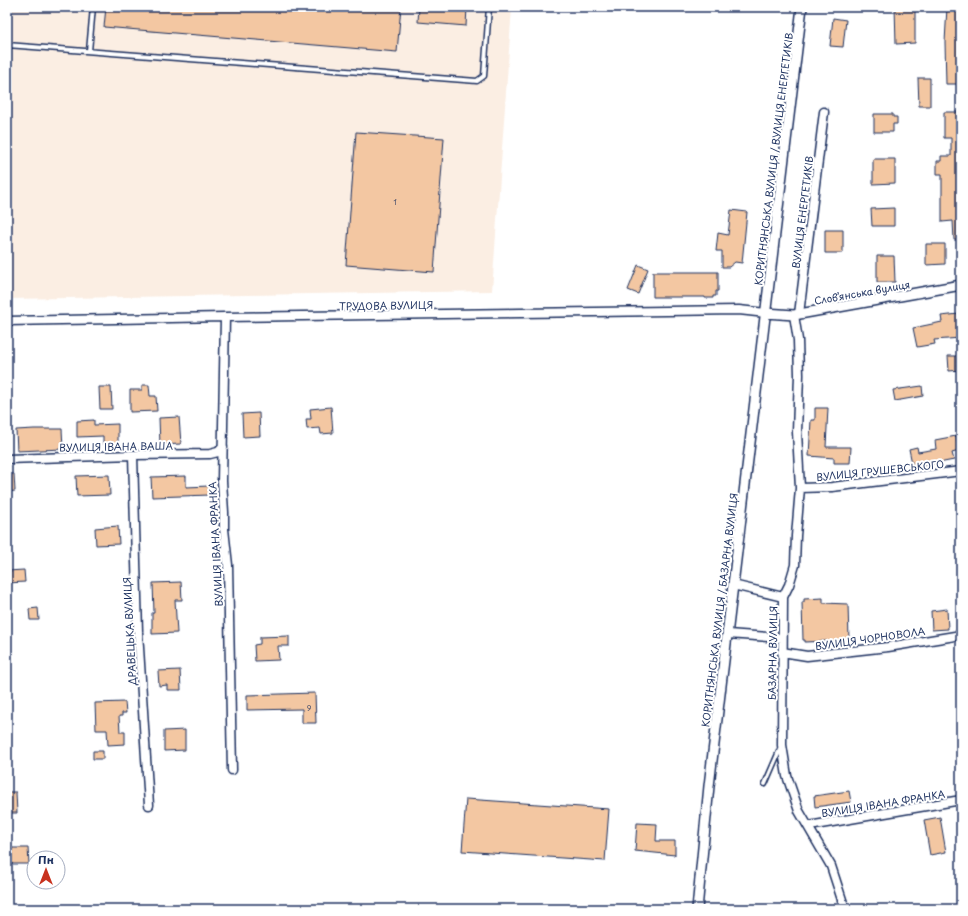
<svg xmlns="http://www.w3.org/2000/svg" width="968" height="916" viewBox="0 0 968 916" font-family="'Playpen Sans',sans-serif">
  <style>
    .built { fill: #fbeee3 }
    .building { fill: #f3c7a2; stroke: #1b2f5e }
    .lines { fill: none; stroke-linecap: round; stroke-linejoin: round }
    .service-casing { stroke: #1b2f5e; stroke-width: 7 }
    .minor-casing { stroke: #1b2f5e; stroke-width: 11 }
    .tertiary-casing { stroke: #1b2f5e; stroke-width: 12 }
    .service { stroke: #fff; stroke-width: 4 }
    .minor { stroke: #fff; stroke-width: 8 }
    .tertiary { stroke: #fff; stroke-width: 9 }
    .labels { text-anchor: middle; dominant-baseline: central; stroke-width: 4; stroke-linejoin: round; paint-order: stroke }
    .number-label { font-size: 8px; fill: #51556f }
    .street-label { font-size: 10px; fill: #1b2f5e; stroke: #fff }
  </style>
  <rect width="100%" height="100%" fill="#fff"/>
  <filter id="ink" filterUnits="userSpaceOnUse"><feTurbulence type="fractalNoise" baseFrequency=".025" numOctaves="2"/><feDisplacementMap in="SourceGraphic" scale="8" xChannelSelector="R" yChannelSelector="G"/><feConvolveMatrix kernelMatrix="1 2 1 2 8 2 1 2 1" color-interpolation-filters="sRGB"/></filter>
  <g filter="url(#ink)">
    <path class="built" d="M7 7H512L492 291 7 299Z"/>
    <path class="building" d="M106 7H401L397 52 104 27Z
      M419 7H467L466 26 418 22Z
      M895 7H915V43L896 44Z
      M947 7H961V84H946L945 42Z
      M833 18 846 20 843 47 830 46Z
      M918 78H930V106H919Z
      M944 112H961V240H954L953 221 942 222V174H937V161H941V156H951V138H944Z
      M874 114H893V117H897V124H893V132H874Z
      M356 132 444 138 434 272 346 265Z
      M873 159H895V183L873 184Z
      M894 208V226H872L871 209Z
      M731 210 747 212 742 263 735 262 729 267H722V251H716L718 233 728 235Z
      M825 230H843V253H825Z
      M926 244H945V264L926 265Z
      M877 256H894L895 282H877Z
      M638 265 648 269 638 294 628 290Z
      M653 272H718V291H716V296H713V298H705V297H653Z
      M959 314V318H961V338L934 340 935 344 917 347 913 328 942 322 941 316Z
      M948 356H960L961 370 949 371Z
      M142 385H149L150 396H156L157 411 130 412V390H142Z
      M922 386 923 396 895 401 893 390Z
      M99 387H111L112 409H100Z
      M331 407 333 433 321 434 320 428 307 429 306 419H311L310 409Z
      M815 408H828L826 447H851L850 463H834V458L809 456 811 420H815Z
      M259 413 260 436 243 437 242 414Z
      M179 417 181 444 160 445 159 418Z
      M94 420V425L118 424V443L103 444V436L77 437V421Z
      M34 429H62L63 449 17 451 16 430Z
      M956 436 959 451 952 453 954 460 913 468 909 449 917 447 918 452 936 449 935 440Z
      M7 474H14L15 491 7 492Z
      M109 475 110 495 77 496 76 476Z
      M186 476V487L209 486 210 495 152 497 151 477Z
      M118 526 119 544 96 545 95 528Z
      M24 570 25 582 7 583V571Z
      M181 582 182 600H175L177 633 152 634V613H154L153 583Z
      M823 598V603L848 604 849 641 827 643V641L805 642V640H803L802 602H804V599Z
      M38 608 39 620H30L29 609Z
      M947 609 948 629 932 630 931 611Z
      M289 636V646H278L279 660 255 661 254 645 260 644V637Z
      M180 670 181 690H167V685L159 686 158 671Z
      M315 693 316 723H302V709L247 710V695Z
      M125 702 126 713H122V716H119L120 732H125V744L108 745 107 730H96L95 703Z
      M185 730V750L164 751V731Z
      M93 751H103V759H93Z
      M849 791 851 802 815 807 814 796Z
      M7 792H16L17 813H7Z
      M466 799 609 809 605 861 462 851Z
      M940 817 946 852 930 855 924 820Z
      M637 823 657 824 656 841H675V855L635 851Z
      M7 848H28L29 864H7Z"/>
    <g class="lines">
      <defs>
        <path id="service" d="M7 45 477 81 484 76 489 7
          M89 51 93 7
          M765 784 781 747"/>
        <path id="minor" d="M799 314 824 112
          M794 315 798 340 799 375 797 432 800 488 796 536 795 565 789 585 783 597 782 745 787 776 799 811 831 866 845 909
          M225 317 222 481 224 512V529L228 565 232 770
          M7 321 225 317 739 310 766 313
          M133 455 138 632 149 805
          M7 459 133 455 210 454 218 452 223 447
          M800 488 832 487 961 471
          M733 585 783 597
          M728 634 782 638
          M782 652 807 656 888 647 961 635
          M809 826 961 800"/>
        <path id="tertiary" d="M766 313 794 315 961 285
          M697 909 709 786 802 7"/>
      </defs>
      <use href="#service" class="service-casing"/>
      <use href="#minor" class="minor-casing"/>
      <use href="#tertiary" class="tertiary-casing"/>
      <use href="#service" class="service"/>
      <use href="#minor" class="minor"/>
      <use href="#tertiary" class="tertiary"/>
    </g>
  </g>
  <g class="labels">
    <g class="number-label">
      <text x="395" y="202">1</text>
      <text x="309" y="708">9</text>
    </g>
    <g class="street-label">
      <text transform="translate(773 159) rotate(-83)">КОРИТНЯНСЬКА ВУЛИЦЯ / ВУЛИЦЯ ЕНЕРГЕТИКІВ</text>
      <text transform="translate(802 212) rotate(-83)">ВУЛИЦЯ ЕНЕРГЕТИКІВ</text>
      <text transform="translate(862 292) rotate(-10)">Словʼянська вулиця</text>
      <text transform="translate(386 305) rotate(-1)">ТРУДОВА ВУЛИЦЯ</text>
      <text transform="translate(116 446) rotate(-1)">ВУЛИЦЯ ІВАНА ВАША</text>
      <text transform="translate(880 470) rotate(-6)">ВУЛИЦЯ ГРУШЕВСЬКОГО</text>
      <text transform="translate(215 544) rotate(-93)">ВУЛИЦЯ ІВАНА ФРАНКА</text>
      <text transform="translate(719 610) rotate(-83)">КОРИТНЯНСЬКА ВУЛИЦЯ / БАЗАРНА ВУЛИЦЯ</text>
      <text transform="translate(129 631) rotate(-93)">ДРАВЕЦЬКА ВУЛИЦЯ</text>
      <text transform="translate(870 638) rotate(-8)">ВУЛИЦЯ ЧОРНОВОЛА</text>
      <text transform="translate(772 653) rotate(-89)">БАЗАРНА ВУЛИЦЯ</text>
      <text transform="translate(883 803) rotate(-9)">ВУЛИЦЯ ІВАНА ФРАНКА</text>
    </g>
  </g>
  <rect width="968" height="916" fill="none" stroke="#fff" stroke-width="24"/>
  <rect x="12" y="12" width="944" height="892" fill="none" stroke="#1b2f5e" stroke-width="1.5" filter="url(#ink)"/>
  <g transform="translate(46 870)"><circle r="19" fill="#ffffff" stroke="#a4acbf"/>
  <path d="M0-3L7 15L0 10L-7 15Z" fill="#c8321e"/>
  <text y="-6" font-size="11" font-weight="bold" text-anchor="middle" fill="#1b2f5e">Пн</text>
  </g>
</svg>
